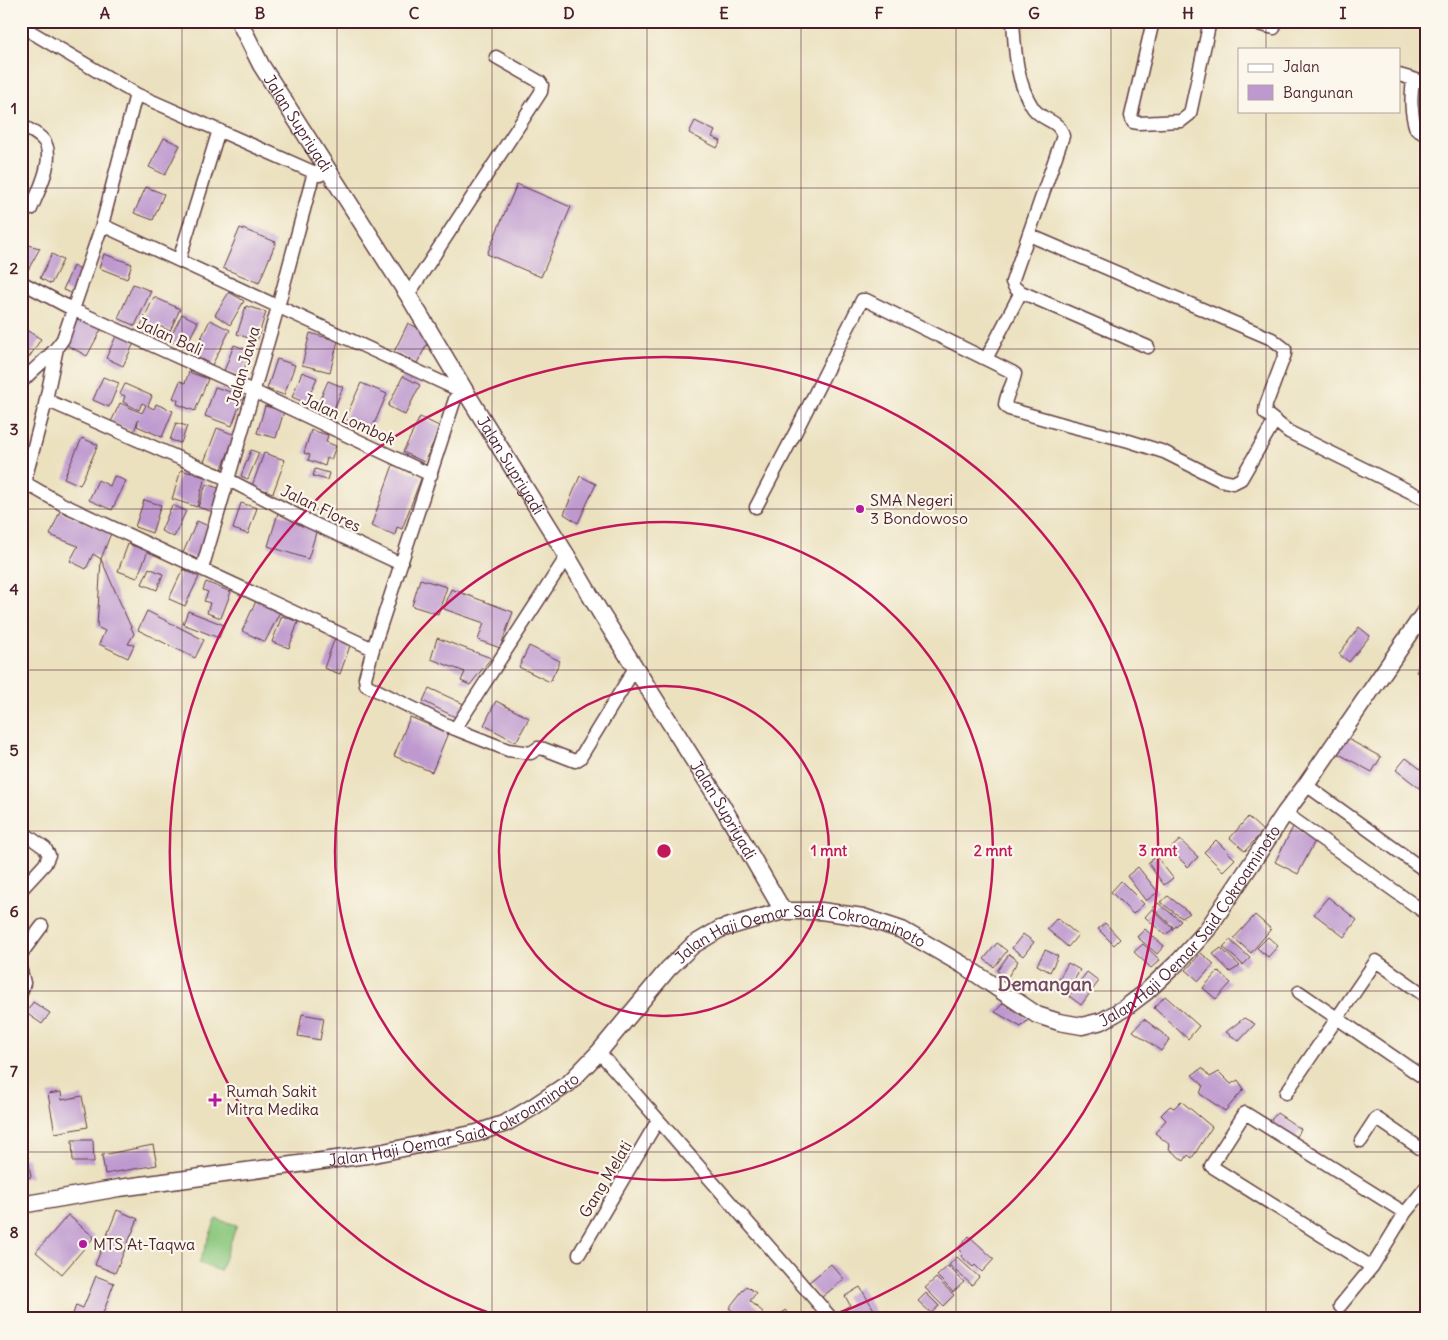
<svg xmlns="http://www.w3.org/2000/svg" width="1448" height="1340" viewBox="0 0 1448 1340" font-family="Delius,sans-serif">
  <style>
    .green { fill: #8ac77d; stroke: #6a7354 }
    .building { fill: #be99cf }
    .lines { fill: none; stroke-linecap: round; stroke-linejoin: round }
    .minor-casing { stroke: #623c41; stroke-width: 15 }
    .tertiary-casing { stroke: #623c41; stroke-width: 19 }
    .minor { stroke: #fff; stroke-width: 12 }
    .tertiary { stroke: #fff; stroke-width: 16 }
    .grid { fill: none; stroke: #4a1f2b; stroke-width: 1; stroke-opacity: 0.55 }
    .ring { fill: none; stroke: #c2185b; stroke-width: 2.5 }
    .poi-dot { fill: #b5179e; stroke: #fbf7ec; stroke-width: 2 }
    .labels { text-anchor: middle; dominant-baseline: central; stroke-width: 4.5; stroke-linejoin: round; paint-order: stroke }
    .street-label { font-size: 16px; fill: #4a1f2b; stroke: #fbf7ec }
    .poi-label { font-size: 16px; fill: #4a1f2b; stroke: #fbf7ec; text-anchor: start }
    .quarter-label { font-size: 19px; font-weight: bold; fill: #734a64; stroke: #fbf7ec }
    .centre { fill: #c2185b; stroke: #fbf7ec; stroke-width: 2.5 }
    .ring-label { font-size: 15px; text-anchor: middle; font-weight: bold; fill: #c2185b; stroke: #fbf7ec; stroke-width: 4.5; stroke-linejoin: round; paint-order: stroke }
    .neatline { fill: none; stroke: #4a1f2b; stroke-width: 2 }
    .grid-label { font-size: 16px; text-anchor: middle; font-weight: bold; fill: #4a1f2b }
  </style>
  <rect width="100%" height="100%" fill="#fbf7ec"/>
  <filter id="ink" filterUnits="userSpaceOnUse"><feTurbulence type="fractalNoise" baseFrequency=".02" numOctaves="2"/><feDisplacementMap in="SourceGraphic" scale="10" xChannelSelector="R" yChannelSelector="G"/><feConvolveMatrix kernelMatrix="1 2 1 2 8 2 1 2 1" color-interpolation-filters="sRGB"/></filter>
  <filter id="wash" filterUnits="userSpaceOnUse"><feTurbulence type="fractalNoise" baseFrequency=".0096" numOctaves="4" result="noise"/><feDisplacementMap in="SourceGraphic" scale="20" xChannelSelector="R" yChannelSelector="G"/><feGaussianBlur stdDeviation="1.12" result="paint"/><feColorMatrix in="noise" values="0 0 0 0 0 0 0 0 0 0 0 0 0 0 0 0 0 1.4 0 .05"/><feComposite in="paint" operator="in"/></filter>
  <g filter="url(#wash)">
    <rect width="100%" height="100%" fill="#ebe1bf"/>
    <path class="green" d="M216 1219 237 1225 220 1271 199 1263Z"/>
    <g id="blocks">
      <path class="building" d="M695 121 715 131 712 137 721 141 717 148 689 133Z
        M164 138 180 145 165 175 149 167Z
        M517 184 571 207 541 277 487 254Z
        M146 187 164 194 153 220 134 213Z
        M240 228 276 242 259 283 223 268Z
        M27 245 40 248 28 270 21 266V255Z
        M52 254 63 260 51 284 40 278Z
        M104 254 132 264 127 279 99 268Z
        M73 266 84 271 74 294 63 290Z
        M133 284 151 291 135 326 118 318Z
        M229 292 244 301 230 325 215 315Z
        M154 297 180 309 170 331 157 325 153 333 140 327Z
        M246 306 266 312 257 341 237 334Z
        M79 313 103 326 87 356 63 343Z
        M182 314 198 322 185 348 169 340Z
        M210 320 230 330 212 365 193 355Z
        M408 323 432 335 417 363 394 352Z
        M23 328 41 339 26 362 21 360V331Z
        M118 332 135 341 123 366 106 358Z
        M310 333 338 341 330 372 302 365Z
        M234 345 251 351 241 377 224 371Z
        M277 359 295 365 284 395 267 389Z
        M189 372 208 379 195 411 177 404 178 400 173 398 180 381 185 383Z
        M302 372 317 378 306 403 292 397Z
        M403 376 420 385 405 415 388 406Z
        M103 377 119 383 109 407 93 400Z
        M328 381 343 387 332 414 316 408Z
        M361 383 387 394 371 431 345 419Z
        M125 384 152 396 148 406 154 409 156 404 173 411 162 437 137 426 138 420 134 432 111 422 120 403 142 413 146 405 142 403 139 410 123 402 125 396 120 394Z
        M215 387 243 396 232 426 205 416Z
        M265 406 284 411 276 438 257 433Z
        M420 417 441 427 424 462 403 452Z
        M176 423 187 426 181 443 170 440Z
        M217 428 235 435 222 469 204 462Z
        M311 430 328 435 326 442 336 446 331 460 327 458 325 466 308 460 310 455 304 453Z
        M82 438 98 445 80 485 64 478Z
        M251 450 259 453 248 479 241 476Z
        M264 453 285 460 273 493 252 486Z
        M393 465 422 476 402 529 397 527 395 535 371 526Z
        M315 469 329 473 327 480 313 476Z
        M181 470 205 477 197 507 172 499Z
        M114 476 126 481 112 510 89 500 98 480 110 486Z
        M580 476 596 484 578 523 564 514Z
        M206 484 224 490 216 513 198 507Z
        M144 500 161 505 152 533 135 527Z
        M241 503 257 508 248 534 233 529Z
        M172 505 186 511 174 537 161 531Z
        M60 511 111 533 101 559 93 554 86 569 70 561 78 546 50 535Z
        M278 513 318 526 308 559 268 546Z
        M197 521 213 528 200 560 183 553Z
        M128 544 148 551 137 578 118 571Z
        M101 559 134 634 128 644 134 645 128 658 99 644 105 631 97 627Z
        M149 568 163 574 157 590 142 584Z
        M183 569 199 577 185 606 169 599Z
        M420 579 447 587 438 614 412 606Z
        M206 582 231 592 221 618 207 613 210 603 204 601 208 592 203 590Z
        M451 589 513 612 500 648 478 640 484 623 444 609Z
        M257 599 281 610 265 642 242 631Z
        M147 611 204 640 195 658 138 630Z
        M188 611 224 625 219 638 183 624Z
        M282 616 298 622 289 648 272 642Z
        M1359 627 1370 636 1349 662 1339 654Z
        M336 635 352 640 340 674 324 668Z
        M437 638 491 658 470 685 461 681 465 672 431 659Z
        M529 646 560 661 550 682 519 667Z
        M1427 655V679L1416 672Z
        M429 688 466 705 459 719 423 701Z
        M496 701 529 718 516 742 484 725Z
        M410 717 448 733 432 772 394 756Z
        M1346 738 1381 757 1372 772 1337 753Z
        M1406 758 1427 774V794L1396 770Z
        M1248 817 1263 831 1245 851 1230 838Z
        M1293 827 1316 839 1298 874 1275 862Z
        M1180 840 1198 857 1188 867 1170 849Z
        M1216 840 1235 859 1223 871 1204 852Z
        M1156 856 1173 878 1164 885 1148 863Z
        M1138 867 1158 892 1146 901 1127 876Z
        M1121 881 1144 904 1133 914 1111 892Z
        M1168 896 1190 913 1182 918 1160 902Z
        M1328 897 1357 920 1344 937 1314 914Z
        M1158 903 1181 921 1174 928 1153 908Z
        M1152 909 1173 929 1165 935 1145 917Z
        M1255 915 1271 929 1251 953 1234 938Z
        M1057 918 1078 935 1068 947 1047 929Z
        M1105 923 1120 939 1114 945 1098 929Z
        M1145 929 1164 946 1157 954 1137 937Z
        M1023 934 1034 942 1023 956 1012 948Z
        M1268 937 1278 946 1268 957 1257 948Z
        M1230 940 1250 958 1243 965 1223 947Z
        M997 943 1007 951 994 967 984 959Z
        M1143 944 1160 960 1151 968 1134 952Z
        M1221 948 1240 966 1230 972 1213 954Z
        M1045 950 1058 956 1050 972 1037 965Z
        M1201 953 1214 964 1199 981 1186 970Z
        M1009 954 1018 961 1007 978 997 971Z
        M1068 963 1080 970 1067 993 1055 986Z
        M1218 971 1231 983 1216 999 1203 988Z
        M1087 972 1099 981 1081 1005 1069 996Z
        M1165 996 1199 1026 1188 1039 1154 1008Z
        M33 1002 50 1013 42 1024 26 1013Z
        M1004 1002 1029 1019 1021 1027 995 1012Z
        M302 1014 324 1018 320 1040 298 1036Z
        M1244 1018 1255 1024 1239 1041 1226 1032Z
        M1144 1019 1170 1039 1161 1051 1133 1031Z
        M1202 1068 1210 1077 1219 1072 1231 1084 1238 1080 1244 1089 1225 1111 1200 1094 1203 1085 1192 1075Z
        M61 1092 62 1100 82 1096 88 1127 55 1133 48 1094Z
        M1181 1101 1212 1127 1192 1158 1188 1155 1184 1161 1169 1149 1170 1145 1155 1133 1166 1120 1161 1115 1170 1106 1174 1108Z
        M1277 1113 1301 1129 1293 1141 1265 1127Z
        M72 1140H93L94 1162H73Z
        M153 1145 157 1165 105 1174 102 1155Z
        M28 1157 31 1177 21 1179V1158Z
        M117 1210 138 1219 115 1273 95 1265Z
        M68 1215 94 1237 62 1274 36 1252Z
        M969 1236 994 1259 982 1272 975 1265 973 1267 961 1256 963 1254 958 1249Z
        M957 1257 979 1277 972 1285 949 1265Z
        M831 1264 844 1279 821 1298 808 1283Z
        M948 1266 964 1282 953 1292 937 1276Z
        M96 1276 114 1283 101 1319H77L72 1317 76 1305 83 1308Z
        M936 1278 954 1295 943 1306 925 1288Z
        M746 1286 756 1293 750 1301 763 1312 758 1319H742L729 1308Z
        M860 1287 875 1311 862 1319H840L837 1313 850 1305 845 1296Z
        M926 1293 939 1306 931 1313 918 1301Z
        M785 1310 794 1319H777Z"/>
    </g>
  </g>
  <g filter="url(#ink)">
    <use href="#blocks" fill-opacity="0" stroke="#623c41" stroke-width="1"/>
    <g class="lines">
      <defs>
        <path id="minor" d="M1013 21C1015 51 1016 82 1033 108 1043 122 1059 119 1063 136L1012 282 1015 288 1021 292 1148 347
          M1153 21 1131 116 1133 122 1139 123 1181 121 1190 114 1210 21
          M1246 21 1274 28
          M21 26 136 94 320 175
          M1399 75 1427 83
          M1413 79C1411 98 1410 111 1416 129L1427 136
          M21 125C28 129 39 134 44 141 56 158 38 192 31 209H26L21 206
          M102 225 465 393
          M1029 235 1272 339 1285 349V354L1266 405 1265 413 1289 432 1427 500
          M179 260 219 130
          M21 282 74 310 253 391 431 475
          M408 295 541 92 542 85 540 82 496 57
          M57 348 44 409 26 476 27 484 62 504 373 649
          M986 359 1021 292
          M21 383C34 367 52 357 63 339L102 225 136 94
          M458 390 373 649 365 678 366 685 455 729 508 750 531 753 538 748 544 749 575 761 580 758 635 668
          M46 400 227 479 306 520 401 564
          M756 507 796 431 862 300H866L1012 372 1015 374C1013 385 1006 394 1005 405L1009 409 1066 425 1129 441 1164 452 1220 480 1233 483 1241 479 1274 422
          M202 569 278 307 314 172
          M455 729 567 556
          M1306 785 1427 872
          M1285 813 1427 914
          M21 831 45 848 49 855 45 864 21 890
          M21 954 42 926
          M21 971 24 983 21 993
          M1299 992 1427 1080
          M599 1052 832 1319
          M1286 1093 1376 961 1427 997
          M1361 1141 1376 1118 1427 1153
          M579 1254 658 1120
          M1372 1267 1211 1166 1245 1113 1405 1213
          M1340 1306 1372 1267 1405 1213 1427 1186"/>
        <g id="tertiary">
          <path id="s1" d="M239 21 261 65 408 295 467 394 567 556 600 612 720 802 783 911"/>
          <path id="s2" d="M21 1205 119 1188 374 1154 477 1133 506 1123 533 1107 569 1083 599 1052 668 969 693 945 720 929 783 911H821L863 917 902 930 963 965 1037 1015 1059 1022 1082 1026 1102 1021 1125 1008 1146 992 1179 961 1207 930 1285 813 1306 785 1427 609"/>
        </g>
      </defs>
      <use href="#minor" class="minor-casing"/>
      <use href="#tertiary" class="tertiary-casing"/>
      <use href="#minor" class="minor"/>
      <use href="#tertiary" class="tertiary"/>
    </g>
  </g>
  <path class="grid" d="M182 21V1319M337 21V1319M492 21V1319M647 21V1319M801 21V1319M956 21V1319M1111 21V1319M1266 21V49M1266 111V1319M21 188H1427M21 349H1427M21 509H1427M21 670H1427M21 831H1427M21 991H1427M21 1152H1427"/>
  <g class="ring">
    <circle cx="664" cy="851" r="165"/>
    <circle cx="664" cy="851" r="329"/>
    <path d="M503 1318A494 494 0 1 1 825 1318"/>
  </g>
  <g class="poi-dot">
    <circle cx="860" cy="509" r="5"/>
    <path d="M212.5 1092.5h5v5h5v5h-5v5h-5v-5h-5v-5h5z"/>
    <circle cx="83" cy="1244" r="5"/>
  </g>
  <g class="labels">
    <g class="street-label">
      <text stroke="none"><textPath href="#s1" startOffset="118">Jalan Supriyadi</textPath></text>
      <text transform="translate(170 336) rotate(24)">Jalan Bali</text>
      <text transform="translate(243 366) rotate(-74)">Jalan Jawa</text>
      <text transform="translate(349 419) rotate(25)">Jalan Lombok</text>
      <text stroke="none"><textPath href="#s1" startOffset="521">Jalan Supriyadi</textPath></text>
      <text transform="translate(321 508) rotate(26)">Jalan Flores</text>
      <text stroke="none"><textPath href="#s1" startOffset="926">Jalan Supriyadi</textPath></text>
      <text stroke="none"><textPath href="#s2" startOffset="1329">Jalan Haji Oemar Said Cokroaminoto</textPath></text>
      <text stroke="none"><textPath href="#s2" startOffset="864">Jalan Haji Oemar Said Cokroaminoto</textPath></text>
      <text stroke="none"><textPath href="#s2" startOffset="444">Jalan Haji Oemar Said Cokroaminoto</textPath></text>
      <text transform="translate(605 1179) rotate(-59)">Gang Melati</text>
    </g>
    <g class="poi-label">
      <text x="870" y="500">SMA Negeri<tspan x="870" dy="18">3 Bondowoso</tspan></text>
      <text x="226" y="1091">Rumah Sakit<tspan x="226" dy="18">Mitra Medika</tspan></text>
      <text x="93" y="1244">MTS At-Taqwa</text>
    </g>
    <g class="quarter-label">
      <text x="1045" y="984">Demangan</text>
    </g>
  </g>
  <circle cx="664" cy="851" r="8" class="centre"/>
  <g class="ring-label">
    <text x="829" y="856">1 mnt</text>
    <text x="993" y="856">2 mnt</text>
    <text x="1158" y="856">3 mnt</text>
  </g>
  <rect width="1448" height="1340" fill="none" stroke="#fbf7ec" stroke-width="55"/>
  <rect x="1238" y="48" width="162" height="65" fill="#fbf7ec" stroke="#b4a19f"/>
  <rect x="1248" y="64" width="25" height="8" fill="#ffffff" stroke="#b4a19f"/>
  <text x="1283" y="72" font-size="15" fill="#4a1f2b">Jalan</text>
  <rect x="1248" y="85" width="25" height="15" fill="#be99cf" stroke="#b4a19f"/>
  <text x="1283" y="98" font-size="15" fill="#4a1f2b">Bangunan</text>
  <rect x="28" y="28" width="1392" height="1284" class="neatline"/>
  <g class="grid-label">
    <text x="105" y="19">A</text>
    <text x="260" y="19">B</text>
    <text x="414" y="19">C</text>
    <text x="569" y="19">D</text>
    <text x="724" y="19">E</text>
    <text x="879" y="19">F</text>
    <text x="1034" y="19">G</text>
    <text x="1188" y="19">H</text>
    <text x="1343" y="19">I</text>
    <text x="14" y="114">1</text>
    <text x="14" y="274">2</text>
    <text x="14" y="435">3</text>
    <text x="14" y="595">4</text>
    <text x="14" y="756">5</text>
    <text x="14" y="917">6</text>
    <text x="14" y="1077">7</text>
    <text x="14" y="1238">8</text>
  </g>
</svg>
